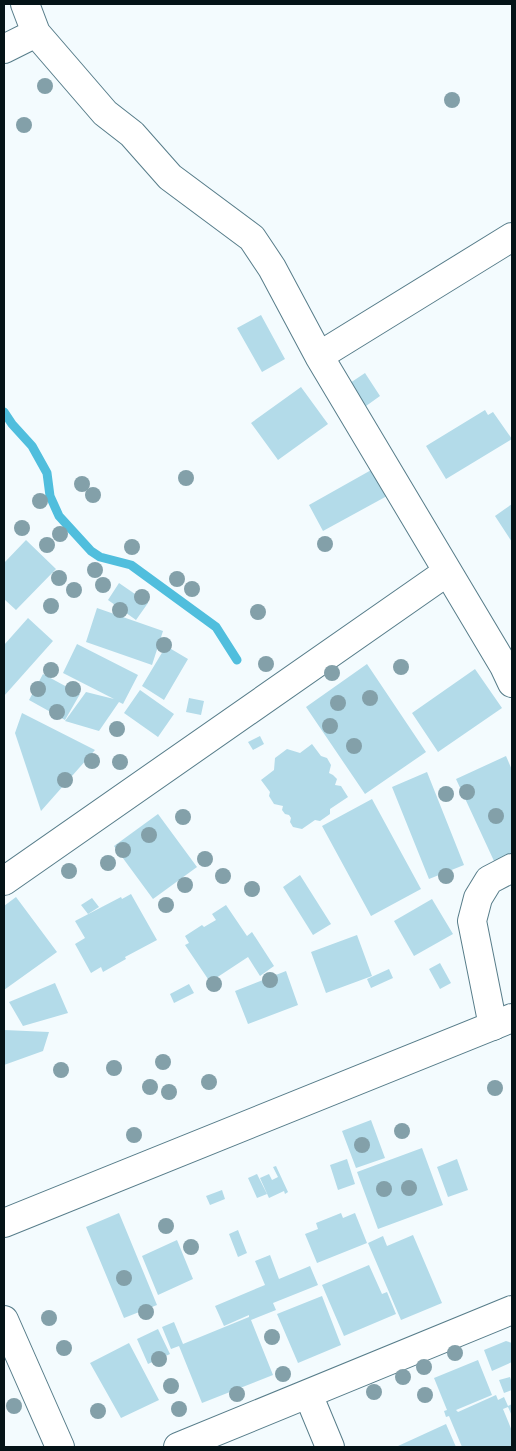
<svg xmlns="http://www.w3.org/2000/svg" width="516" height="1451" viewBox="0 0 516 1451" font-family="Overpass,sans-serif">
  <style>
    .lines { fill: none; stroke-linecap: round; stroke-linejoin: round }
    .stream { stroke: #50bedd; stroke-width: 9 }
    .building { fill: #b3dbe9 }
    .minor-casing { stroke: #577d8a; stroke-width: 30 }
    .major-casing { stroke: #577d8a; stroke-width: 30 }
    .minor { stroke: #fff; stroke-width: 28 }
    .major { stroke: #fff; stroke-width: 28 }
    .tree { fill: #83a0a9 }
  </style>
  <rect width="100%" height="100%" fill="#f3fbfe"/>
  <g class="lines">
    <path class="stream" d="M4 412 12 424 32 446 47 473 50 496 59 516 91 551 100 557 131 565 216 627 237 660"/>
  </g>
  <path class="building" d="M261 315 285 359 262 372 237 328Z
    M365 373 380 396 366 406 350 383Z
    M301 387 328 424 278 460 251 423Z
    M485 410 488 415 493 412 512 439 446 479 426 446Z
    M373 469 387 496 323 531 309 505Z
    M512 504V542L495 516Z
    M26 540 56 569 16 610 4 599V563Z
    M119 583 148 603 136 620 108 600Z
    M97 608 163 631 152 665 86 642Z
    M28 618 53 641 4 696V645Z
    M77 644 138 675 123 704 119 702 99 731 65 721 86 692 114 699 63 673Z
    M166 646 188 659 164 700 142 686Z
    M367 664 426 752 365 794 306 707Z
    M475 669 502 708 438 752 412 713Z
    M43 674 80 694 65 720 29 700Z
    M140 690 174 714 158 737 124 713Z
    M189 698 204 701 201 715 186 712Z
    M22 713 95 750 41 811 15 733Z
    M260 736 264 744 253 750 248 742Z
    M312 744 321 756 327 758 331 765 329 773 333 775 337 779 335 785 341 786 348 797 330 809V814L320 821 315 820 302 829 293 827 290 822 291 818 289 815 285 814 282 810 283 806 274 804 269 796 270 792 261 780 274 770 275 758 287 749 300 753Z
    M506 756 512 770V853L494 861 456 779Z
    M427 772 464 865 429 879 392 787Z
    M372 799 421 889 371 916 322 826Z
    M158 814 197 867 153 899 114 846Z
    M300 875 331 924 313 935 283 887Z
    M131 894 157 940 125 957 126 959 103 972 101 967 91 973 75 944 85 938 75 921 121 897 122 899Z
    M16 897 57 952 4 990V906Z
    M92 898 99 907 88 914 81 905Z
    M432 899 453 934 414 956 394 921Z
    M226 905 247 936 252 932 274 966 260 976 248 957 210 982 185 945 189 943 185 936 202 925 204 927 216 920 212 914Z
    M357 935 372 976 326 993 311 952Z
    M440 963 451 983 440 989 429 969Z
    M389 969 393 978 371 988 367 979Z
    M286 971 298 1005 248 1024 235 991Z
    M55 983 68 1013 23 1026 9 1002Z
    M189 984 194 993 174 1003 170 994Z
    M4 1030 49 1032 43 1051 4 1065Z
    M371 1120 385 1158 356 1168 342 1131Z
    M422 1148 443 1205 378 1229 357 1172Z
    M347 1159 355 1184 338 1190 330 1165Z
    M457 1159 468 1190 448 1197 437 1167Z
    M276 1166 288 1192 285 1194 284 1191 269 1198 260 1178 269 1174 272 1180 278 1177 273 1167Z
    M257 1174 267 1194 257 1198 248 1178Z
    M222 1190 225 1199 210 1205 206 1196Z
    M119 1213 157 1305 124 1318 86 1227Z
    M341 1213 343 1218 355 1213 367 1243 317 1263 305 1234 318 1229 316 1223Z
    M238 1230 247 1253 238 1257 229 1234Z
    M413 1235 442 1303 401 1320 368 1243 383 1236 387 1246Z
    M177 1240 193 1279 158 1295 142 1256Z
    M270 1255 279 1279 310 1266 318 1285 273 1303 276 1310 251 1320 273 1375 202 1403 179 1346 171 1349 162 1327 174 1322 183 1344 249 1317V1315L224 1326 215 1306 265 1285 255 1261Z
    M369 1265 382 1294 387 1292 396 1314 344 1336 322 1285Z
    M322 1296 341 1345 298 1363 277 1314Z
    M158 1329 170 1354 148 1364 137 1339Z
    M506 1341 512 1343V1362L492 1371 484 1350Z
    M129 1343 159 1400 121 1418 90 1363Z
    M478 1360 492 1395 456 1410 458 1412 496 1395 498 1400 504 1397 508 1406 512 1404V1416L508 1407 503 1409 512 1431V1447H462L449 1416 446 1417 444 1411 447 1410 434 1378Z
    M510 1377 512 1383V1390L504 1393 499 1380Z
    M446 1424 456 1447H398V1446Z"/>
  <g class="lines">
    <defs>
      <path id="minor" d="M25 4 36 33 105 113 132 134 170 177 252 238 272 268 319 356 504 666 512 683
        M4 49 36 33
        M319 356 512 237
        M4 881 447 572
        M493 1026 472 921 478 898 489 880 512 868
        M4 1320 60 1447
        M308 1394 330 1447
        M178 1447 512 1310"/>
      <path id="major" d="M4 1223 512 1018"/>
    </defs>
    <use href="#minor" class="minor-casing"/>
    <use href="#major" class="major-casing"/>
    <use href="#minor" class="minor"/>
    <use href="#major" class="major"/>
  </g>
  <g class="tree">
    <circle cx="45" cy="86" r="8"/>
    <circle cx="452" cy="100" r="8"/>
    <circle cx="24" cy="125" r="8"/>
    <circle cx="186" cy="478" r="8"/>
    <circle cx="82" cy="484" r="8"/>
    <circle cx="93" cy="495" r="8"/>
    <circle cx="40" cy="501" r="8"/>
    <circle cx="22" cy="528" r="8"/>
    <circle cx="60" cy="534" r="8"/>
    <circle cx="325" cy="544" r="8"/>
    <circle cx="47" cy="545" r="8"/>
    <circle cx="132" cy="547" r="8"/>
    <circle cx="95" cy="570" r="8"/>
    <circle cx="59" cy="578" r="8"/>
    <circle cx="177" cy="579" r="8"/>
    <circle cx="103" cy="585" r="8"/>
    <circle cx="192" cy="589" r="8"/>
    <circle cx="74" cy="590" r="8"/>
    <circle cx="142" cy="597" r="8"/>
    <circle cx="51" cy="606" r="8"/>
    <circle cx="120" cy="610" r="8"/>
    <circle cx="258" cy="612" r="8"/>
    <circle cx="164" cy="645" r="8"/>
    <circle cx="266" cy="664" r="8"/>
    <circle cx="401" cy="667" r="8"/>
    <circle cx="51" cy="670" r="8"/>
    <circle cx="332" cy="673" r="8"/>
    <circle cx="38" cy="689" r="8"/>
    <circle cx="73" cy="689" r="8"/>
    <circle cx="370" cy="698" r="8"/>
    <circle cx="338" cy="703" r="8"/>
    <circle cx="57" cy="712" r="8"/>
    <circle cx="330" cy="726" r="8"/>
    <circle cx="117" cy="729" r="8"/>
    <circle cx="354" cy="746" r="8"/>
    <circle cx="92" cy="761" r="8"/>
    <circle cx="120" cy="762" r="8"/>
    <circle cx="65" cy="780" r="8"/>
    <circle cx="467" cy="792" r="8"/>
    <circle cx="446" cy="794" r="8"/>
    <circle cx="496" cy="816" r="8"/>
    <circle cx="183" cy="817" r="8"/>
    <circle cx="149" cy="835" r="8"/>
    <circle cx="123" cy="850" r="8"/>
    <circle cx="205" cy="859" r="8"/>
    <circle cx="108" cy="863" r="8"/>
    <circle cx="69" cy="871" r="8"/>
    <circle cx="223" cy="876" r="8"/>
    <circle cx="446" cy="876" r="8"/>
    <circle cx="185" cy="885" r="8"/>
    <circle cx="252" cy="889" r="8"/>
    <circle cx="166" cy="905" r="8"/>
    <circle cx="270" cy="980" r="8"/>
    <circle cx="214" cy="984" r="8"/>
    <circle cx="163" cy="1062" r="8"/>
    <circle cx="114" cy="1068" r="8"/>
    <circle cx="61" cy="1070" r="8"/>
    <circle cx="209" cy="1082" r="8"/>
    <circle cx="150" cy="1087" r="8"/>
    <circle cx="495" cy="1088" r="8"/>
    <circle cx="169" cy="1092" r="8"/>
    <circle cx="402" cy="1131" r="8"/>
    <circle cx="134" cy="1135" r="8"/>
    <circle cx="362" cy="1145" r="8"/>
    <circle cx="409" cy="1188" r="8"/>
    <circle cx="384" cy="1189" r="8"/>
    <circle cx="166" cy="1226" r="8"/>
    <circle cx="191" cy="1247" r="8"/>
    <circle cx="124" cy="1278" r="8"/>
    <circle cx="146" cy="1312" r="8"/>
    <circle cx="49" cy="1318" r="8"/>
    <circle cx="272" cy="1337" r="8"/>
    <circle cx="64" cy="1348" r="8"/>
    <circle cx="455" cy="1353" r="8"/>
    <circle cx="159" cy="1359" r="8"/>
    <circle cx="424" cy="1367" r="8"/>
    <circle cx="283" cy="1374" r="8"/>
    <circle cx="403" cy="1377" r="8"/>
    <circle cx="171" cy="1386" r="8"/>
    <circle cx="374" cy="1392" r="8"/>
    <circle cx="237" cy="1394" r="8"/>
    <circle cx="425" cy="1395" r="8"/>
    <circle cx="14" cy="1406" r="8"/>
    <circle cx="179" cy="1409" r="8"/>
    <circle cx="98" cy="1411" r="8"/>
  </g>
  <rect width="516" height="1451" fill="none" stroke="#041317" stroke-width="10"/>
</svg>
